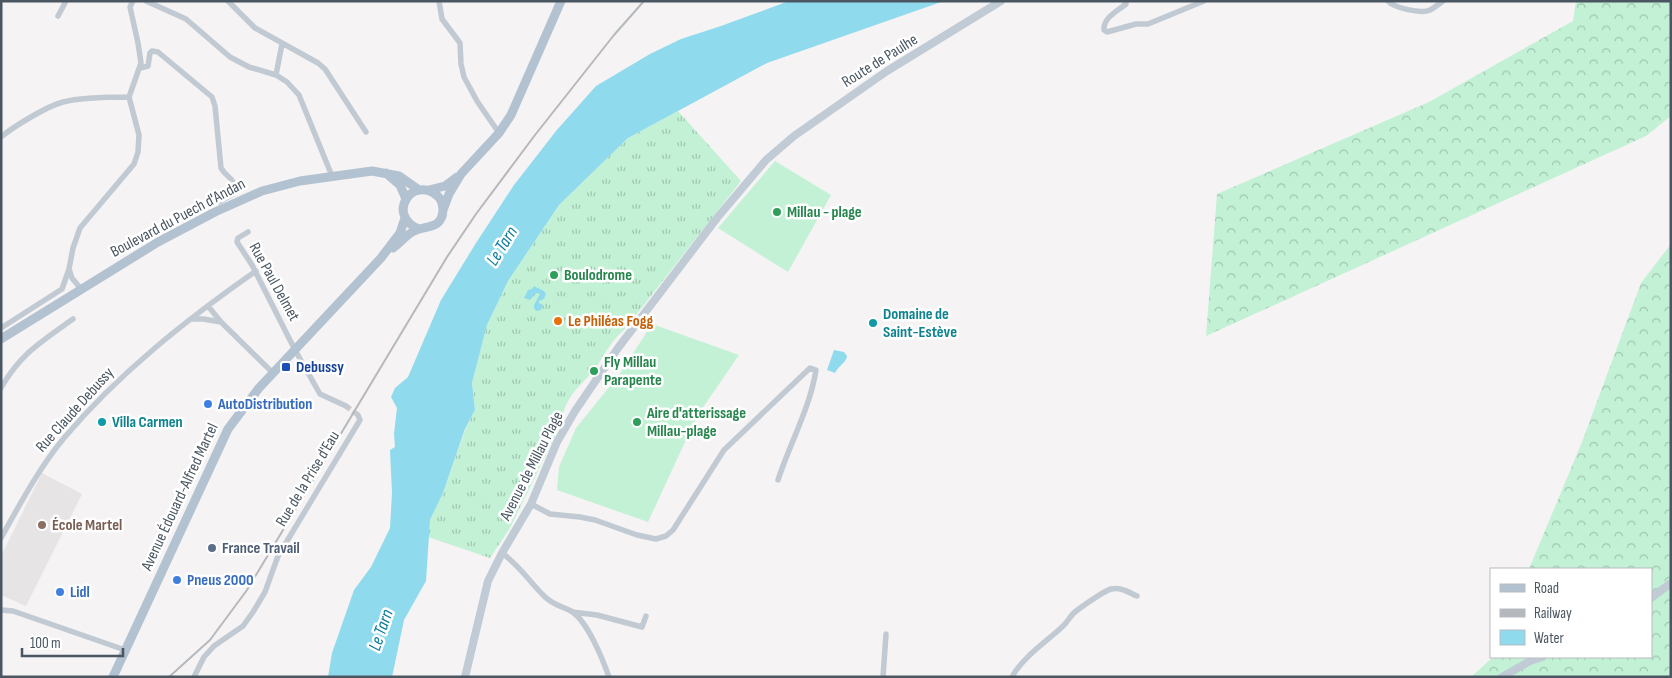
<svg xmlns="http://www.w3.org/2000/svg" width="1672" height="678" viewBox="0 0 1672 678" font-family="'Sofia Sans Condensed',sans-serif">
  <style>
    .education { fill: #e6e4e5 }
    .grass { fill: url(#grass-tufts) }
    .forest { fill: url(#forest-crowns) }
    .pitch { fill: #c3f1d5 }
    .water { fill: #90daee }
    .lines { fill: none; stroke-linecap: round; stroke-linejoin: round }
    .street-tunnel { stroke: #caccce; stroke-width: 5.5; stroke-dasharray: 5.5 3; stroke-linecap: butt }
    .street { stroke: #c1cad2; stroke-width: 5.5 }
    .secondary { stroke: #c1cbd6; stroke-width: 8 }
    .primary { stroke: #b3c2d1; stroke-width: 9 }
    .rail { stroke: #b5b8bd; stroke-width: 2 }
    .leisure-dot { fill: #2e9e5b; stroke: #fff; stroke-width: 2 }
    .food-dot { fill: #e8710a; stroke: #fff; stroke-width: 2 }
    .culture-dot { fill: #0f9aa8; stroke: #fff; stroke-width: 2 }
    .transit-dot { fill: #1a4fb4; stroke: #fff; stroke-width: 2 }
    .shop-dot { fill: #3f7fe0; stroke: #fff; stroke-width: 2 }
    .education-dot { fill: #8d6e63; stroke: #fff; stroke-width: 2 }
    .service-dot { fill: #5c6f8a; stroke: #fff; stroke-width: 2 }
    .labels { text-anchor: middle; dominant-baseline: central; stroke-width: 5; stroke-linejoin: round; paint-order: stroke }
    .street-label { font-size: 16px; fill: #4a5661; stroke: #fff }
    .leisure-label { font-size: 16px; font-weight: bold; fill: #27864d; stroke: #fff; text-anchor: start }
    .culture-label { font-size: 16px; font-weight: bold; fill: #0d838f; stroke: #fff; text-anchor: start }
    .food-label { font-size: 16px; font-weight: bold; fill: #c56008; stroke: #fff; text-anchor: start }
    .transit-label { font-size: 16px; font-weight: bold; fill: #164399; stroke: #fff; text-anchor: start }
    .shop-label { font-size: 16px; font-weight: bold; fill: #366cbe; stroke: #fff; text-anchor: start }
    .education-label { font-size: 16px; font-weight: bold; fill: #785e54; stroke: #fff; text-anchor: start }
    .service-label { font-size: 16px; font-weight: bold; fill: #4e5e75; stroke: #fff; text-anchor: start }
    .water-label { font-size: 18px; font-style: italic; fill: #0c7c9b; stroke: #fff }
  </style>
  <defs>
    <pattern id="grass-tufts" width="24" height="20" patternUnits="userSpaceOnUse" patternTransform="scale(1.25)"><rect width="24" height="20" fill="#c3f1d5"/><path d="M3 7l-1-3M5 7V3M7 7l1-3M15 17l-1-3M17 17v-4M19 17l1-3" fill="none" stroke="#a0c6b0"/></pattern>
    <pattern id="forest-crowns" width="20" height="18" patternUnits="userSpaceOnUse" patternTransform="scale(1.25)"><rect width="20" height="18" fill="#c3f1d5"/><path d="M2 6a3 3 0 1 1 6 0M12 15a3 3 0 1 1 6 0" fill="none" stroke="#a0c6b0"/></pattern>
  </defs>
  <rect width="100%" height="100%" fill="#f5f3f3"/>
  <path class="education" d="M42 473 82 494 26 606 1 595V556Z"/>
  <path class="grass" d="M678 111 741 181 625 329C612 340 606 352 597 366 580 388 565 394 561 424L510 528 490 558 428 537 430 520 443 493 466 428 475 410 472 383 487 325 508 281 559 205 628 138Z"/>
  <path class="forest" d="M1576 1H1671V116L1646 136 1206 336 1217 194 1429 102 1573 21Z
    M1671 244V677H1471L1493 657H1651V569H1529L1582 442 1641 283Z"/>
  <path class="pitch" d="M775 161 831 195 788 272 718 228Z
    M652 324 739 355 697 416 648 522 557 490 559 467 576 428 619 375Z"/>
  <path class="water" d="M789 1H944L767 63 628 138 559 205 508 281 487 325 472 383 475 410 465 429 443 493 430 520 426 581 404 620 392 677H328L332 653 354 590 371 567 390 528 392 493 390 450 395 447 394 434 397 408 391 397 395 388 408 377 441 300 476 243 514 185 556 131 596 86 650 54 681 39 721 26Z
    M534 286 544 291 546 294 544 299 539 301V303L543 305 541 310 536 311 534 308V305L540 294 536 293 530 300 524 298 528 290 532 289Z
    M834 350 844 352 847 356C847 362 839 365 835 373L827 370Z"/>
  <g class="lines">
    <path class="street-tunnel" d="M346 406 358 415"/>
    <path class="street" d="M146 1 186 19 230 57 249 67 276 75 287 82 299 95 332 176
      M228 1 255 28 318 63 325 69 366 132
      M439 1 442 19 460 43 461 64 464 77 477 101 499 133
      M1125 1 1126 4C1117 11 1103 18 1104 30L1107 32 1136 24H1148L1204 1
      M1388 1C1394 8 1421 14 1430 10 1434 8 1439 4 1443 1
      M58 16 66 1
      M140 68 148 66 150 53 152 51 158 52 212 97 215 106 221 168C229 181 236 176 233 194L219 202
      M276 75 282 44
      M1 137C13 127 47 106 63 102 82 97 109 97 129 97
      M248 232 238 238 237 242 252 265 295 350 320 394 346 406
      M81 289 72 278 69 269 73 248 80 228 134 164 138 152 139 135 129 97 141 63 138 43 130 7 133 1
      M208 306 221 322 273 373
      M191 319H203L221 322
      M1 328 62 289 69 269
      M1 388C20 354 42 341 73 319
      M531 504 550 514 580 517 595 520 637 535 656 539 666 536 673 530 724 450 810 368 816 370C810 408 790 443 778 480
      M1 538C20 504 39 468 64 438 119 373 186 320 256 271
      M502 553C520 566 529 581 544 596 553 605 561 606 571 611 587 620 603 660 609 677
      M1 610 13 611 125 650
      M572 612 597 615 642 627 646 616
      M194 677 204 657 214 646 243 626 253 612 265 592 278 556 360 420 358 415
      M883 677 886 634
      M1012 677C1023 657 1046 642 1062 627 1067 623 1070 616 1075 612 1081 607 1104 591 1111 589 1121 587 1128 592 1137 596"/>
    <path class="secondary" d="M1651 598 1671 583
      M465 677 488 581 502 553 531 504 557 442 575 411 618 348 717 218 766 160 794 136 887 71 1001 1
      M1502 677 1530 661 1542 657"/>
    <path class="primary" d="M386 173 400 185 406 199
      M429 190 445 186 457 177
      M443 210 449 194 461 174 499 133 511 115 561 1
      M393 248C400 243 406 235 414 231 425 225 442 230 443 210 444 191 418 182 407 198 398 211 406 224 419 229
      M1 339 158 242 215 212 262 191 300 181 372 171 399 176 419 190
      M113 677 228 429 259 388 381 258 400 233 405 218"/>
    <path class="rail" d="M169 677 210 640 247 590 447 257 476 214 535 135 614 35 644 1"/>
  </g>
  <g class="leisure-dot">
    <circle cx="777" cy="212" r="5"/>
    <circle cx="554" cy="275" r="5"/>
    <circle cx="594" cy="371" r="5"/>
    <circle cx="637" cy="422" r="5"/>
  </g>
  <circle class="food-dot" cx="558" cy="321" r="5"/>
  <g class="culture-dot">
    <circle cx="873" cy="323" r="5"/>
    <circle cx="102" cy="422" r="5"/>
  </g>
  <rect class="transit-dot" x="281" y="362" width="10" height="10" rx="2.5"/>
  <g class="shop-dot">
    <circle cx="208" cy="404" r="5"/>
    <circle cx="177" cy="580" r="5"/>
    <circle cx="60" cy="592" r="5"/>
  </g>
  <circle class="education-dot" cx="42" cy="525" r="5"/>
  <circle class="service-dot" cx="212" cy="548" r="5"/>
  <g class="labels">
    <g class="street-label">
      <text transform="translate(880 61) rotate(-32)">Route de Paulhe</text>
      <text transform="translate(178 218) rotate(-28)">Boulevard du Puech d'Andan</text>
      <text transform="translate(274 282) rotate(61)">Rue Paul Delmet</text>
      <text transform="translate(75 410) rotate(-48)">Rue Claude Debussy</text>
      <text transform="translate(532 466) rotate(-63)">Avenue de Millau Plage</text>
      <text transform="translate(308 479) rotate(-59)">Rue de la Prise d'Eau</text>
      <text transform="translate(180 497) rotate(-65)">Avenue Édouard-Alfred Martel</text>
    </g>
    <g class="leisure-label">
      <text x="787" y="212">Millau - plage</text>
      <text x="564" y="275">Boulodrome</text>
      <text x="604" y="362">Fly Millau<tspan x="604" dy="18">Parapente</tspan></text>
      <text x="647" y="413">Aire d'atterissage<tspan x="647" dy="18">Millau-plage</tspan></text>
    </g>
    <g class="culture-label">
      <text x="883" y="314">Domaine de<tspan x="883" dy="18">Saint-Estève</tspan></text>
      <text x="112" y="422">Villa Carmen</text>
    </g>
    <g class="food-label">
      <text x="568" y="321">Le Philéas Fogg</text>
    </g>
    <g class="transit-label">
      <text x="296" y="367">Debussy</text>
    </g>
    <g class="shop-label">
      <text x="218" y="404">AutoDistribution</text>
      <text x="187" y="580">Pneus 2000</text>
      <text x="70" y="592">Lidl</text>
    </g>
    <g class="education-label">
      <text x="52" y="525">École Martel</text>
    </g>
    <g class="service-label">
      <text x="222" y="548">France Travail</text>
    </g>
    <g class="water-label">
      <text transform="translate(502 246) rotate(-58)">Le Tarn</text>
      <text transform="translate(381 630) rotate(-71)">Le Tarn</text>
    </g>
  </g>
  <rect width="1672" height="678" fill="none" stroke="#4a5661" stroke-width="5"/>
  <rect x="1490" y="568" width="162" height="90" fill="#ffffff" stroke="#b7bbc0"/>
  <rect x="1500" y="584" width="25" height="8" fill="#b3c2d1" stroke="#b7bbc0"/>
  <text x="1534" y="593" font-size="15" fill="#4a5661">Road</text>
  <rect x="1500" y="609" width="25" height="8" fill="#b5b8bd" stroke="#b7bbc0"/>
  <text x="1534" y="618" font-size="15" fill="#4a5661">Railway</text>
  <rect x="1500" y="630" width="25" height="15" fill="#90daee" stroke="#b7bbc0"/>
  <text x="1534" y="643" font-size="15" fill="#4a5661">Water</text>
  <path d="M22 648v8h101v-8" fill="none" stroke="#4a5661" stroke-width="2.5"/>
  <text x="30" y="648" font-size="15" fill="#4a5661" stroke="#ffffff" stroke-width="4" paint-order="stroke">100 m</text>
</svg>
